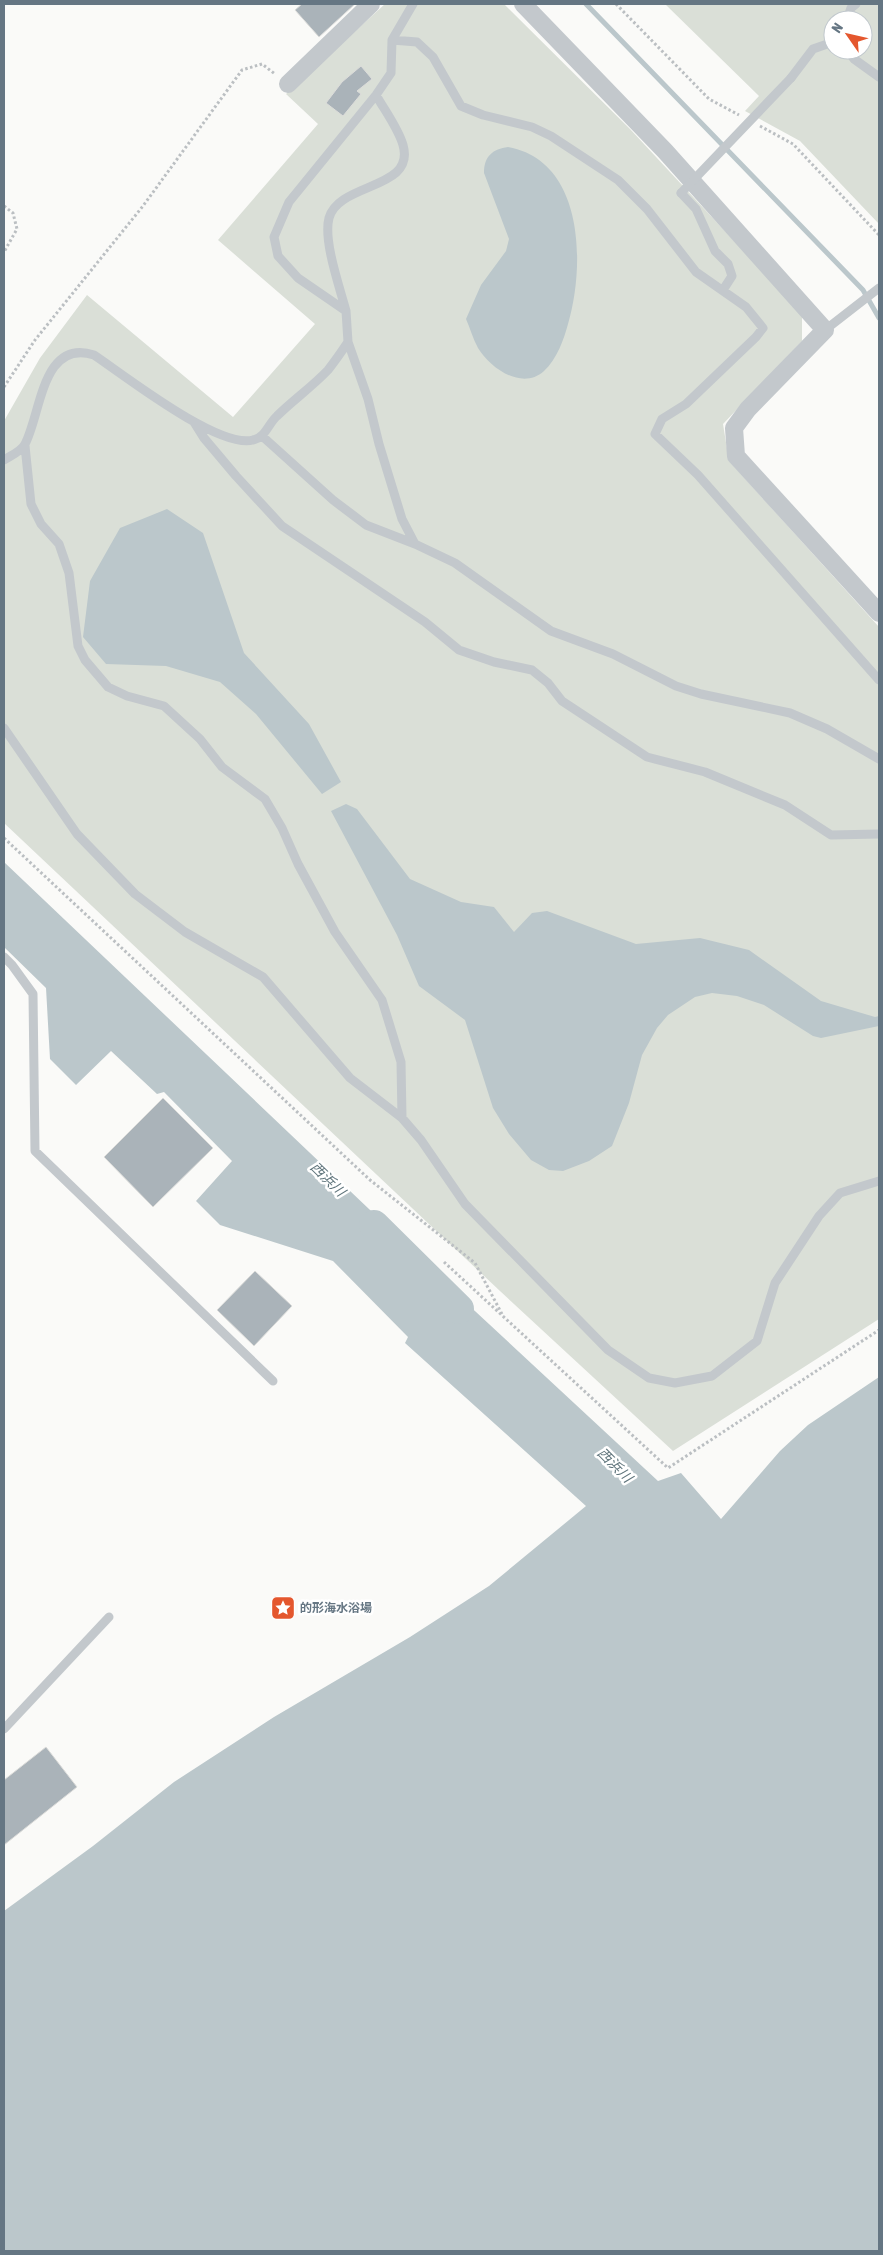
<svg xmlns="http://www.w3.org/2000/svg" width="883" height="2255" viewBox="0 0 883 2255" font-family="'Asap Condensed','Noto Sans JP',sans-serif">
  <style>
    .green { fill: #dadfd7; fill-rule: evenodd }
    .water { fill: #bbc7cb }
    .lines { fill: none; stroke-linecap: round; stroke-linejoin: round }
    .stream { stroke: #bbc7cb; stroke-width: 5 }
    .river { stroke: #bbc7cb; stroke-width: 30 }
    .building { fill: #aab3b9; stroke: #dcdcda }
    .path { stroke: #bbbfc2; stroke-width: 3; stroke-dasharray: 2.5 2.5; stroke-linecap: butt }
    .lane { stroke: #c3c8cc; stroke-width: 9 }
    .street { stroke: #c3c8cc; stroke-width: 18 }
    .lane-bridge { stroke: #c3c8cc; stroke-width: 9 }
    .labels { text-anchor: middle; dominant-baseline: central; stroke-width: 5; stroke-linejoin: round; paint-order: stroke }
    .poi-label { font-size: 12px; font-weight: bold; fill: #657683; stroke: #fff; text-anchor: start }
    .water-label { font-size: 14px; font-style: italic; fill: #60757c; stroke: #fff }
  </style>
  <rect width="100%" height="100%" fill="#fafaf8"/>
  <path class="green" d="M385 4H504L630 129 802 314V341L723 424 729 461 879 627V1319L673 1451 500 1291 4 823V421L40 358 87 295 233 417 315 324 218 240 318 124 286 94Z
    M665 4H879V224L800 141 745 111 759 96ZM833 20H863V50H833Z"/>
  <path class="water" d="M508 147C585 161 585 266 568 324 564 339 557 359 544 371 522 391 490 368 478 348 473 339 470 328 466 319L481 285 506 251 509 239 484 173C484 156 493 149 508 147Z
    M167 509 203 533 244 653 309 724 341 782 322 794 256 714 220 682 166 666 106 664 83 637 90 581 120 528Z
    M346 804 357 809 410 879 461 902 494 907 514 932 532 913 547 911 636 944 700 938 749 950 821 1001 875 1017 879 1016V1026L821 1038 813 1036 764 1005 737 996 712 993 695 997 668 1015 657 1028 642 1055 629 1103 612 1146 589 1161 563 1171 549 1170 531 1160 509 1134 493 1108 465 1020 419 986 397 935 331 811Z
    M4 862 409 1247 399 1259 426 1286 435 1274 658 1481 681 1473 721 1519 780 1451 808 1425 879 1377V2251H4V1911L93 1846 174 1782 274 1717 410 1637 489 1586 586 1506 405 1343 408 1337 333 1261 220 1225 196 1201 232 1161 164 1092 157 1094 111 1051 76 1085 50 1059 46 988 4 947Z"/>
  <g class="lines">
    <path class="stream" d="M586 4 863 290 879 318"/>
    <path class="river" d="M374 1225 459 1309"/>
  </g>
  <path class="building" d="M302 4H355L319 37 295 10Z
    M361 66 372 79 357 91 361 94 343 116 326 103 342 82Z
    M163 1098 213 1148 153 1207 104 1157Z
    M255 1271 292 1306 254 1346 217 1310Z
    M46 1747 77 1787 4 1845V1780Z"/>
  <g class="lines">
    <path class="path" d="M616 4 709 99 739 115
      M760 126 793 144 879 235
      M4 206 13 213 17 229 4 252
      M4 387 35 340 143 206 242 70 262 64 275 74
      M4 838 370 1180 475 1263 503 1316
      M444 1262 668 1468 879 1330"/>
    <path class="lane" d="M847 20 851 8 856 4
      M392 40 417 42 433 57 461 106 483 115 532 127 551 136 618 180 647 209 696 272 746 307 763 328 756 337 686 404 662 419 655 434 698 475 879 680
      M847 50 854 59 879 77
      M791 78 813 49 833 42
      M681 193 696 209 715 251 728 264 732 276 723 290
      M346 311C340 288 323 241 329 218 339 182 416 190 403 145 398 128 385 111 376 95
      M825 330 879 288
      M348 342 368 399 379 444 402 519 415 544 455 563 551 631 613 654 676 686 701 694 790 713 827 729 879 759
      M194 422 204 438 236 476 282 526 425 622 459 650 494 662 532 670 548 683 562 701 647 757 705 772 785 805 831 835 879 834
      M262 436 333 500 366 525 415 544
      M25 446 31 504 41 524 59 544 69 573 78 646 85 660 108 687 127 696 164 706 200 739 222 767 265 799 282 828 298 864 335 932 382 1000 401 1062 402 1118
      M4 460C10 456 22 451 25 444 41 414 42 338 94 355 124 375 218 449 253 440 266 437 268 424 277 416 293 400 312 387 328 370 335 361 342 351 348 342L346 311 298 278 278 256 274 237 289 202 376 95 391 73 392 40 413 4
      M4 728 77 834 135 894 185 932 263 977 350 1078 402 1118 421 1140 465 1204 608 1350 649 1378 675 1383 712 1376 757 1341 775 1283 819 1216 840 1193 879 1181
      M4 957 12 965 33 994 35 1151 273 1381
      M4 1729 109 1617"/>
    <path class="street" d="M523 4 665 151 825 330 748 409 734 428 736 456 879 613
      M288 84 371 4"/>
    <path class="lane-bridge" d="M681 193 791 78"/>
  </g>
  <defs>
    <symbol id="sight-square" viewBox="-11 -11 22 22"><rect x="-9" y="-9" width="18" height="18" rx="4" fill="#e4572e" stroke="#fff"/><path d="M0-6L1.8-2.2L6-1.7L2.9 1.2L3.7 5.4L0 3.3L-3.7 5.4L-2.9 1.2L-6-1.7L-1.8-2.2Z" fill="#fff"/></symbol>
  </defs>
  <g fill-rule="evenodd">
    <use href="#sight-square" x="269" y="1594" width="28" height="28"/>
  </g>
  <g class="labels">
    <g class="poi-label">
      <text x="300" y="1608">的形海水浴場</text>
    </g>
    <g class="water-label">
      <text transform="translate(328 1179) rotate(44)">西浜川</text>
      <text transform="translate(615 1465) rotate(45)">西浜川</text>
    </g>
  </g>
  <rect width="883" height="2255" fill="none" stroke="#657683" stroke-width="10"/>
  <g transform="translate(848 35) rotate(304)"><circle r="24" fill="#ffffff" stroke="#c1c8cd"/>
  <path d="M0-4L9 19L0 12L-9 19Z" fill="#e4572e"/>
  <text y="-8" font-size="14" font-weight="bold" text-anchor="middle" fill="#657683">N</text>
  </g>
</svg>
